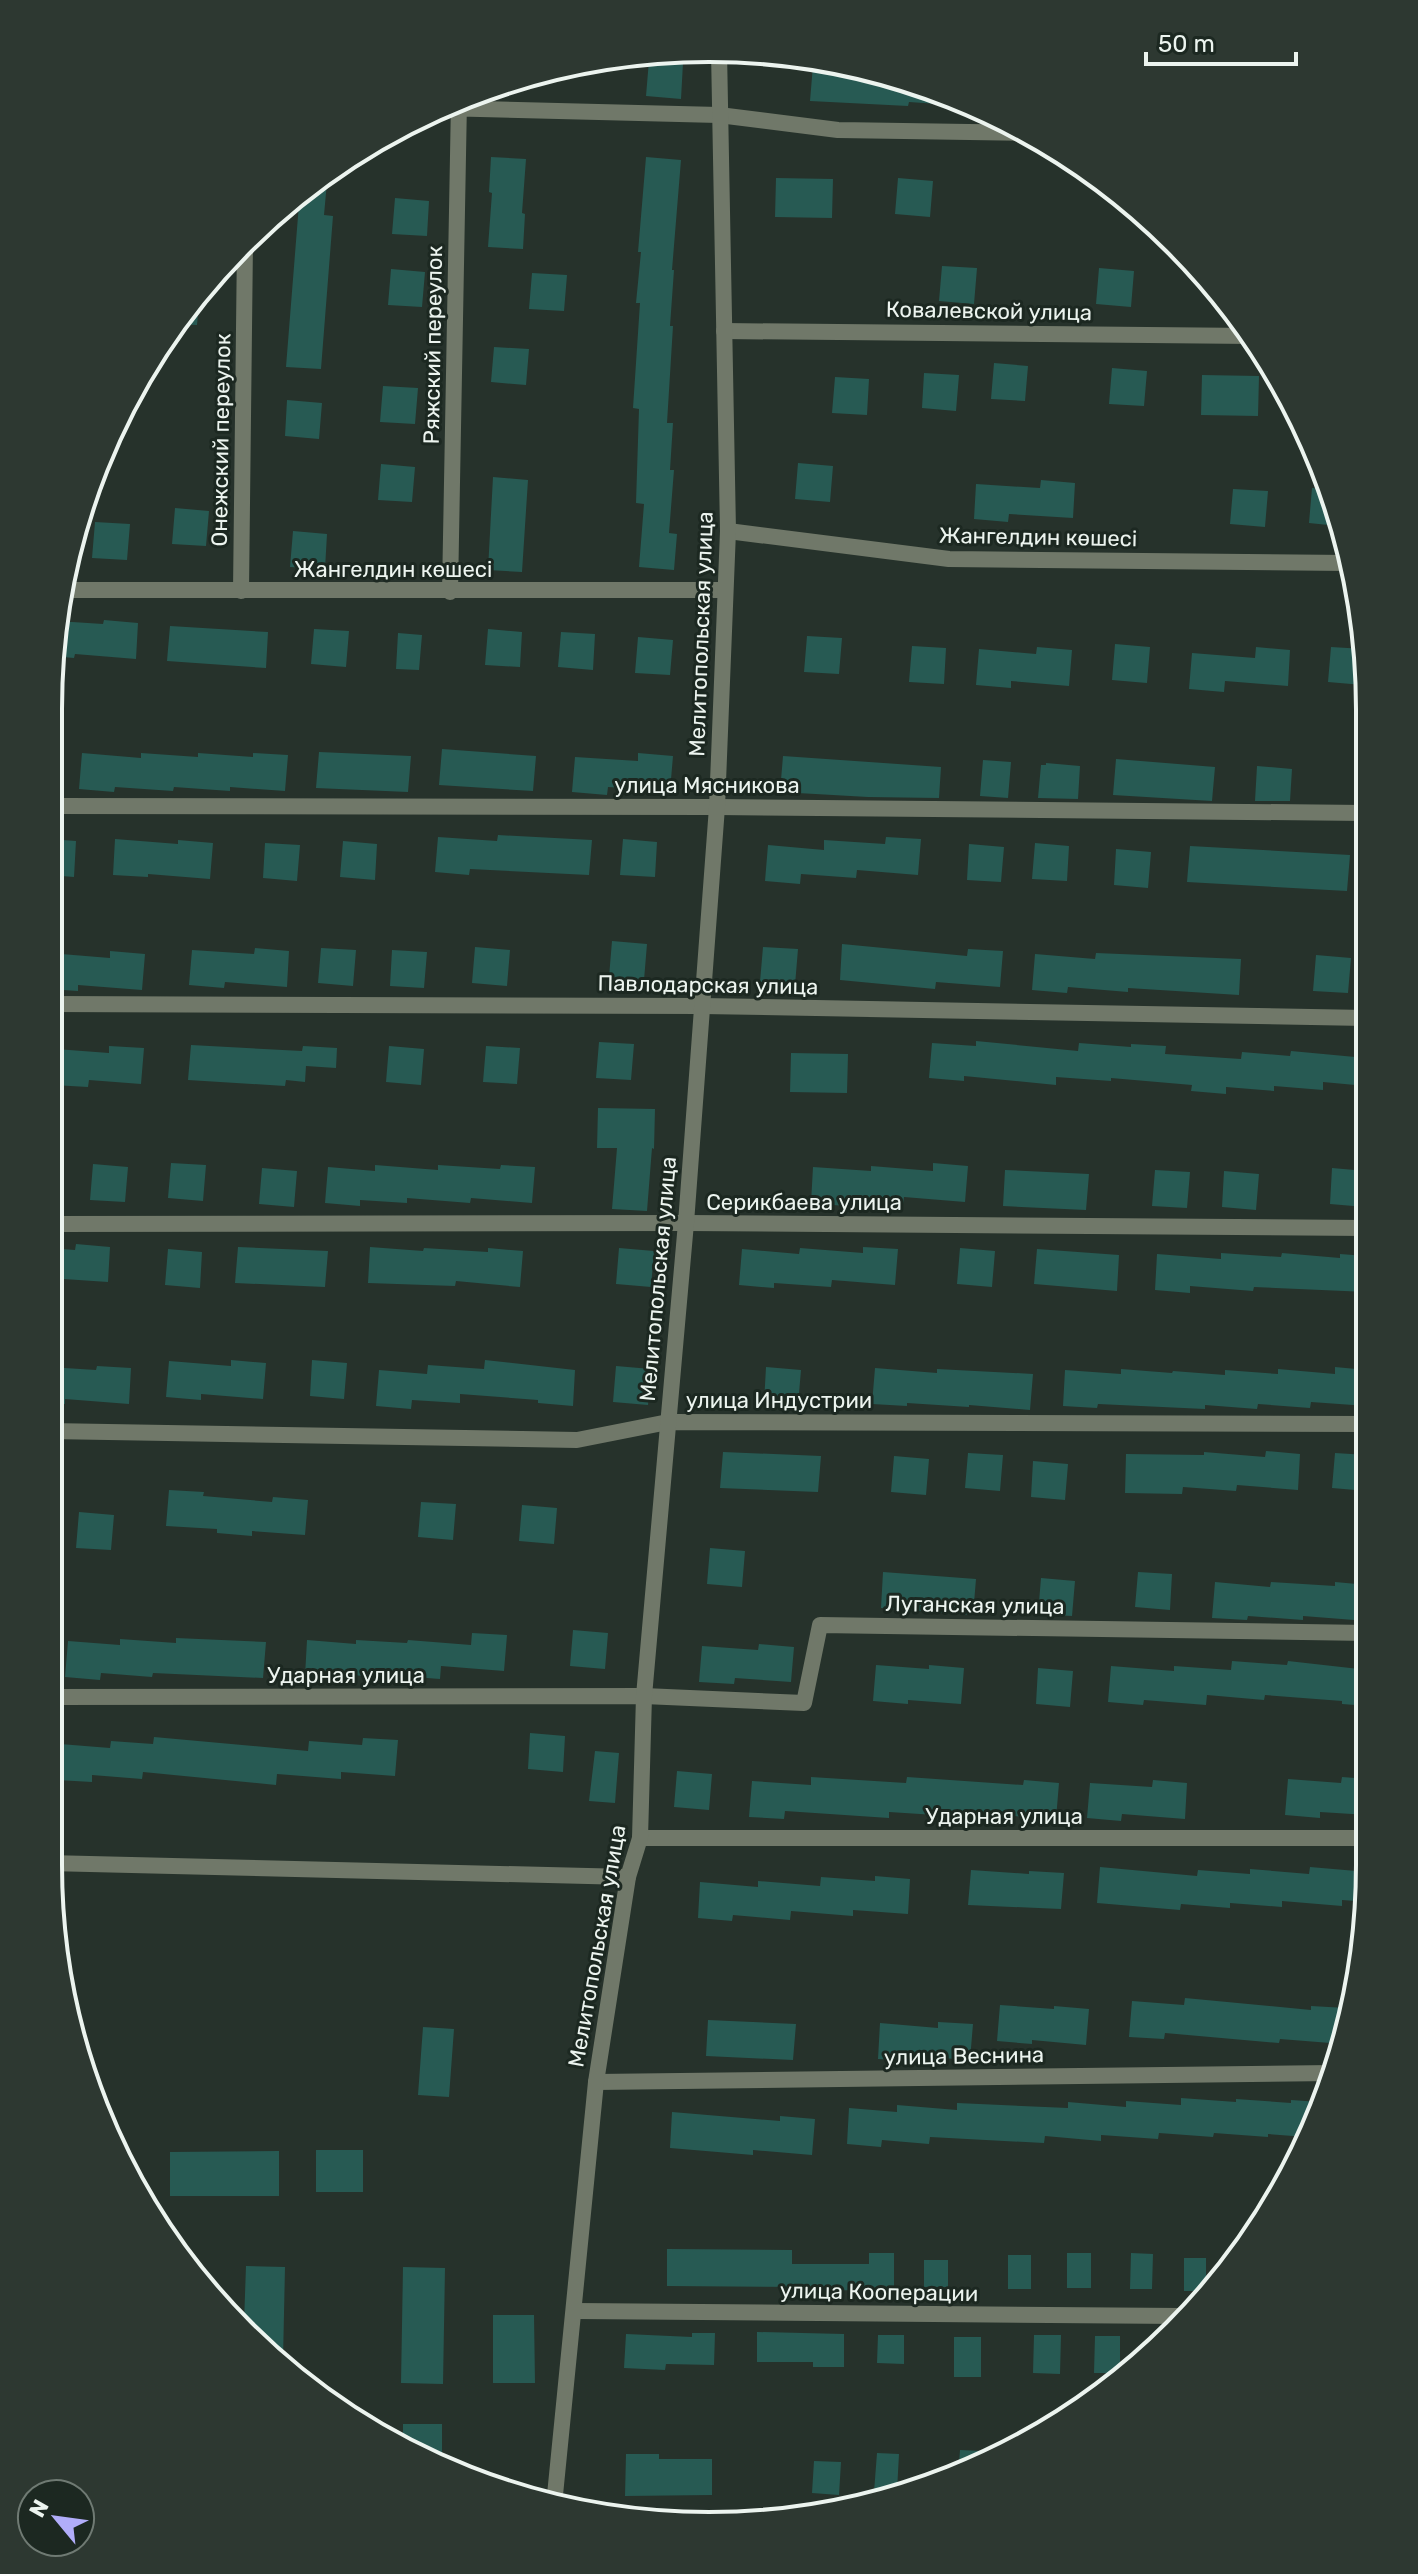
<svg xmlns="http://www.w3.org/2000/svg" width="1418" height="2574" viewBox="0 0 1418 2574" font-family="Rubik,sans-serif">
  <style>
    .building { fill: #275a53 }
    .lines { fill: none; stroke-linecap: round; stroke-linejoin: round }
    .minor { stroke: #707869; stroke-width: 16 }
    .tertiary { stroke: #707869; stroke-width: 16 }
    .labels { text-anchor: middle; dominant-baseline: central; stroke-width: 6; stroke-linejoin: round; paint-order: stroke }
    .street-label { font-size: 22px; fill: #ecf4ef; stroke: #1c2821 }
    .rim { fill: none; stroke: #ecf4ef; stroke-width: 4 }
  </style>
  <rect width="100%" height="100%" fill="#26322b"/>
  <path class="building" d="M649 60 683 63 681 99 646 96Z
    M813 65 861 69 921 83 968 104 967 106 909 102 908 106 810 101Z
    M491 157 526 159 522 213 525 214 523 249 488 247 492 193 489 192Z
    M646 157 681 160 672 270H674L670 326H673L667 423H673L670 470H674L669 533 677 534 674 570 639 567 644 504 636 503 639 409 633 408 640 303H636L641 252H638Z
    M328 171 324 215 333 216 321 369 286 367 300 191Z
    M776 178 833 179 832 218 775 217Z
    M898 178 933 181 930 217 895 214Z
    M395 198 429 201 427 236 392 234Z
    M942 266 977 268 974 304 939 301Z
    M1099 268 1134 271 1131 307 1096 304Z
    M391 269 425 272 422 307 388 305Z
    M532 273 567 275 564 311 529 309Z
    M200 290 197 325 176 324Z
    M494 347 529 349 526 385 491 382Z
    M994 363 1028 366 1025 401 991 399Z
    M1112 368 1147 371 1144 406 1109 404Z
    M924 373 959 375 956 411 922 408Z
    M1202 375 1259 376 1258 416 1201 415Z
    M835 377 869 379 867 415 832 413Z
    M383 386 418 388 415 424 380 422Z
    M287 400 322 403 319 439 285 436Z
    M798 463 833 466 830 502 795 499Z
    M381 464 415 467 412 502 378 500Z
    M493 477 528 480 522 572 488 570Z
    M1041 480 1075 483 1073 518 1009 514 1008 522 974 519 976 484 1040 488Z
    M1312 488 1329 489 1338 526 1309 523Z
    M1233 489 1268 491 1265 527 1230 524Z
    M175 508 209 511 206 546 172 544Z
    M95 522 130 524 127 560 92 558Z
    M293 531 327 534 325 569 290 567Z
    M104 620 138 623 136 659 75 654 74 658 51 656 57 621 103 624Z
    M170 626 268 632 266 668 167 661Z
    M314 629 349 631 346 667 311 664Z
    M488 629 522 632 520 667 485 665Z
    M561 632 595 634 593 670 558 667Z
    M398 633 422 635 419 670 396 669Z
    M807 636 842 638 839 674 804 672Z
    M638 637 673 640 670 675 635 673Z
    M1115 644 1150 647 1147 683 1112 680Z
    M912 646 946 648 944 684 909 682Z
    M1037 647 1072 650 1069 686 1011 681V688L976 685 979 649 1036 654Z
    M1256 647 1290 650 1288 686 1225 681 1224 692 1189 689 1192 653 1255 658Z
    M1331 647 1364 649 1363 685 1328 682Z
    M442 749 536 756 533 791 439 785Z
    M319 752 411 756 408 792 316 788Z
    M82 753 141 758V753L198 757V753L253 757V753L288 755 285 791 230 787V791L174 787 173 791 115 787 114 792 79 789Z
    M638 753 673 756 670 791 608 787 607 795 572 792 575 757 638 761Z
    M783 756 941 767 939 798 868 797 780 792Z
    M1116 759 1215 767 1212 801 1113 795Z
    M983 760 1011 762 1008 798 980 796Z
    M1046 763 1080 766 1078 799 1038 798 1041 765H1046Z
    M1257 766 1292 769 1290 801H1255Z
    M498 835 592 840 589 875 470 869 469 875 435 872 438 837 497 841Z
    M886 837 921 839 918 875 857 870 856 878 801 874 800 884 765 881 768 845 824 850V840L885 844Z
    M49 839 76 841 74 877 49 875Z
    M115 839 178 844V840L213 843 210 879 148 874V877L113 875Z
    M623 839 657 842 655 877 620 875Z
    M343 841 377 844 375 880 340 877Z
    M265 843 300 845 297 881 263 878Z
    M1035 843 1069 846 1067 881 1032 879Z
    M969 844 1004 847 1001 882 967 880Z
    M1190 846 1350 855 1347 891 1187 882Z
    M1116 849 1151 852 1148 888 1114 885Z
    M612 941 647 944 644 980 609 977Z
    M842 944 967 956 968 949 1003 951 1000 987 936 982 935 989 840 980Z
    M475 947 510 950 507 986 472 983Z
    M763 947 798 949 795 985 760 982Z
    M255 948 289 951 287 987 225 982 224 988 189 985 192 950 254 954Z
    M321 948 356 950 353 986 318 983Z
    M392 950 427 952 424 988 390 986Z
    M110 951 145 954 142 990 78 985V991L49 989V953L110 958Z
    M1096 953 1241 959 1239 995 1128 988V992L1068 987 1067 993 1032 990 1035 954 1095 959Z
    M1316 955 1351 958 1348 993 1313 991Z
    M976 1041 1078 1051 1079 1043 1131 1047V1044L1166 1046 1165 1054 1241 1059 1242 1052 1290 1056 1291 1051 1366 1058V1086L1323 1082V1090L1274 1086V1091L1226 1087V1094L1191 1091 1192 1085 1111 1078V1081L1056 1077V1085L964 1076V1081L929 1078 932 1043 976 1046Z
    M599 1042 634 1044 631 1080 596 1078Z
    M191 1045 302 1051 303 1046 337 1048 336 1068 306 1066 305 1082 286 1080 285 1086 188 1080Z
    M109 1046 144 1048 141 1084 89 1080 88 1087 53 1085 56 1049 109 1053Z
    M389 1046 424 1049 421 1085 386 1082Z
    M486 1046 520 1048 517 1084 483 1082Z
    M791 1053 848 1054 847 1093 790 1092Z
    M598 1108 655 1109 654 1149 652 1148 647 1211 612 1209 617 1148H597Z
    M171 1163 206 1165 203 1201 168 1198Z
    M933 1163 968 1166 965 1202 904 1197 903 1204 846 1200 845 1206 811 1203 813 1167 871 1171V1166L933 1171Z
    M93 1164 128 1167 125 1202 90 1200Z
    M375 1165 438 1170V1165L500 1169 501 1165 535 1167 532 1203 471 1198 470 1203 407 1198V1203L360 1200V1206L325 1203 328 1167 375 1171Z
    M262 1168 297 1171 294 1207 259 1204Z
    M1332 1168 1366 1171 1365 1207 1330 1204Z
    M1005 1170 1089 1174 1086 1210 1003 1206Z
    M1155 1170 1190 1172 1187 1208 1152 1206Z
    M1224 1171 1259 1174 1256 1210 1222 1207Z
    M76 1244 110 1247 108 1282 49 1278V1248L75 1250Z
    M238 1247 328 1251 325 1287 235 1283Z
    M370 1247 423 1251 424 1248 488 1252V1248L523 1251 520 1287 456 1281 455 1286 368 1283Z
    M863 1247 898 1249 895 1285 832 1280 831 1287 774 1283V1288L739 1285 742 1249 799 1254 800 1248 863 1253Z
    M619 1248 654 1251 651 1287 616 1284Z
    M960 1248 995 1251 992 1287 957 1284Z
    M168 1249 202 1252 200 1288 165 1285Z
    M1037 1249 1119 1255 1117 1291 1034 1284Z
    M1221 1253 1281 1257 1282 1253 1340 1258V1254L1366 1256 1367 1292 1254 1287 1253 1291 1190 1286V1293L1155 1290 1157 1254 1221 1259Z
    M231 1360 266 1363 263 1399 201 1394V1400L166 1397 169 1361 231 1366Z
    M312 1360 347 1363 344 1399 310 1396Z
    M485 1360 575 1370 573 1406 538 1403V1400L460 1394V1403L412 1400 411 1409 376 1406 379 1370 427 1374 428 1365 484 1369Z
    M97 1366 131 1368 129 1404 65 1399V1404L49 1403V1367L96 1370Z
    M616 1366 651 1369 648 1405 613 1402Z
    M766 1367 801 1370 798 1405 764 1403Z
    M1335 1367 1367 1370V1406L1311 1402 1310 1408 1258 1404 1257 1409 1205 1405V1409L1098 1404 1097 1408 1063 1406 1065 1370 1121 1374V1369L1172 1373 1173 1371 1225 1375V1370L1278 1374V1369L1335 1374Z
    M875 1368 937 1373V1369L1033 1374 1030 1410 969 1405V1407L907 1403V1406L872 1404Z
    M1266 1451 1300 1454 1298 1490 1237 1485 1236 1491 1183 1487 1182 1494 1125 1493 1126 1454 1204 1455V1452L1265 1457Z
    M723 1452 821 1456 818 1492 720 1488Z
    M968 1453 1003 1455 1000 1491 965 1488Z
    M1335 1453 1367 1455V1491L1332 1488Z
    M894 1456 929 1459 926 1495 891 1492Z
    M1033 1461 1068 1464 1065 1500 1031 1497Z
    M169 1490 204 1492 203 1496 272 1502 273 1497 308 1500 305 1535 252 1531V1536L217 1533V1529L166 1526Z
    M421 1502 456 1504 453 1540 418 1537Z
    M522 1505 557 1508 554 1544 519 1541Z
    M79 1512 114 1515 111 1550 76 1548Z
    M710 1548 745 1551 742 1587 707 1584Z
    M883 1572 976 1579 973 1615 881 1608Z
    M1138 1572 1172 1574 1170 1610 1135 1607Z
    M1041 1578 1075 1581 1072 1616 1038 1614Z
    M1215 1582 1270 1587 1271 1582 1335 1586V1582L1368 1585 1367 1621 1303 1616V1620L1248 1616 1247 1620 1212 1618Z
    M573 1630 608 1633 605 1669 570 1666Z
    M472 1633 507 1635 504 1671 441 1666 440 1679 388 1675V1678L340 1674 339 1679 305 1676 307 1640 356 1644V1640L407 1643 408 1640 471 1645Z
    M176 1638 266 1642 263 1678 153 1673 152 1677 101 1673 100 1680 65 1677 68 1641 120 1645V1639L176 1643Z
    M759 1644 794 1647 791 1682 735 1678 734 1684 699 1682 702 1646 758 1650Z
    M1232 1661 1287 1665 1288 1661 1368 1670V1706L1342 1704V1701L1265 1695 1264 1700 1207 1695 1206 1705 1144 1700 1143 1705 1108 1702 1111 1666 1174 1671V1666L1231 1670Z
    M876 1665 929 1669V1665L964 1668 961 1704 908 1700V1704L873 1701Z
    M1038 1668 1073 1671 1070 1707 1036 1704Z
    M530 1733 565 1736 563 1772 528 1769Z
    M154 1737 308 1751 309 1741 362 1745 363 1738 398 1740 395 1776 341 1772V1779L277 1774 276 1785 143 1772 142 1779 92 1775V1782L57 1780 60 1744 110 1748 111 1741 153 1744Z
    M595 1751 619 1753 615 1803 589 1801Z
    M677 1771 712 1774 709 1810 674 1807Z
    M811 1777 906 1783 907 1777 1023 1785 1024 1780 1059 1783 1056 1819 999 1815 998 1819 889 1812V1818L785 1811 784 1819 749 1817 752 1781 811 1785Z
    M1342 1777 1368 1779V1815L1320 1812V1818L1285 1815 1288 1779 1341 1783Z
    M1153 1780 1187 1783 1185 1819 1122 1814 1121 1821 1087 1818 1090 1783 1152 1787Z
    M1100 1867 1197 1876 1198 1870 1250 1874V1869L1309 1874 1310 1867 1368 1872 1369 1902 1342 1900V1906L1282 1901V1907L1230 1903V1908L1181 1904 1180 1910 1097 1903Z
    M971 1870 1029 1874V1871L1064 1873 1061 1909 968 1905Z
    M875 1876 910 1879 908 1914 853 1910V1916L791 1911 790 1920 733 1915 732 1921 698 1918 700 1882 758 1887V1881L820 1886 821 1877 875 1881Z
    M1185 1998 1311 2010V2006L1346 2008 1343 2044 1280 2039 1279 2043 1165 2033 1164 2039 1129 2037 1132 2001 1184 2005Z
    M1000 2005 1054 2009V2006L1089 2009 1086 2045 1032 2040V2044L997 2041Z
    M708 2020 796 2024 793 2060 706 2056Z
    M938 2022 973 2024 970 2060 913 2056V2061L878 2059 880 2023 938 2028Z
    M423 2027 454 2029 449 2097 418 2095Z
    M1181 2098 1236 2102V2099L1291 2103V2100L1320 2102 1306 2137 1268 2134V2137L1214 2133 1213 2137 1159 2133 1158 2139 1101 2135V2141L1045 2136 1044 2143 930 2137 929 2144 882 2140 881 2147 847 2144 849 2108 897 2112V2105L957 2110V2103L1068 2108V2102L1126 2107V2101L1181 2105Z
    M672 2112 780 2121V2116L815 2119 812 2155 753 2150V2155L670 2148Z
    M316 2150H363V2192H316Z
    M279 2151V2196H170V2152Z
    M667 2249 792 2250V2264H869V2253H894V2289L817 2291 818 2287 667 2286Z
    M1067 2253H1091V2288H1067Z
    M1131 2253 1153 2254 1152 2289H1130Z
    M1008 2255H1031V2289H1008Z
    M1184 2258H1206V2287L1203 2291H1184Z
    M924 2260H948V2287H924Z
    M246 2266 285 2267 283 2360 244 2323Z
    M403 2267 445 2268 443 2384 401 2383Z
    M493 2315H534L535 2383H493Z
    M757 2332 844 2334V2367H813V2362H757Z
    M692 2333H715L714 2365 666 2364 665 2370 624 2368 626 2334 692 2337Z
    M878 2335H904V2364L877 2363Z
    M1034 2335H1061L1060 2374 1033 2373Z
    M1095 2336H1120V2373H1094Z
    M954 2337H981V2377H954Z
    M403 2424H442V2460L403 2442Z
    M960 2450 981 2451 980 2464 958 2476Z
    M877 2453 899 2454 897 2491 874 2492Z
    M626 2454H659V2459H712V2495L625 2496Z
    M814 2461 841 2462 839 2495 812 2493Z"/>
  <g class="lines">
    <path class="minor" d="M440 108 719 115 838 130 1033 133
      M724 331 1253 336
      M728 531 949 559 1348 563
      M62 590H725
      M241 591 245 242
      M450 592 459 101
      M49 806 717 807 1365 813
      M49 1004 702 1006 1366 1018
      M49 1224 686 1223 1366 1228
      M49 1431 577 1440 668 1422 1367 1424
      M48 1697 644 1696 804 1703 820 1625 1368 1633
      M640 1838H1368
      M48 1863 628 1877
      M596 2082 1332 2073
      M575 2311 1182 2316
      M702 2520 775 2519"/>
    <path class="tertiary" d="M554 2505 596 2082 628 1877 640 1838 644 1696 686 1223 717 807 728 531 719 51"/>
  </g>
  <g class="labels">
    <g class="street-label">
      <text transform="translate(989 311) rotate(1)">Ковалевской улица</text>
      <text transform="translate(433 345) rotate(-89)">Ряжский переулок</text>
      <text transform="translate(221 440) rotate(-89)">Онежский переулок</text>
      <text transform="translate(1038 537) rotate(1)">Жангелдин көшесі</text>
      <text x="393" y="569">Жангелдин көшесі</text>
      <text transform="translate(701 634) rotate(-88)">Мелитопольская улица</text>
      <text x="707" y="785">улица Мясникова</text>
      <text transform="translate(708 985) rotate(1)">Павлодарская улица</text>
      <text x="804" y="1202">Серикбаева улица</text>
      <text transform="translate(658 1279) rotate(-85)">Мелитопольская улица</text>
      <text x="779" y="1400">улица Индустрии</text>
      <text transform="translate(975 1605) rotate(1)">Луганская улица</text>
      <text x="346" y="1675">Ударная улица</text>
      <text x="1004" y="1816">Ударная улица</text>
      <text transform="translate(597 1946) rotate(-80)">Мелитопольская улица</text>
      <text transform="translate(964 2056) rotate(-1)">улица Веснина</text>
      <text transform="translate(879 2292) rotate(1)">улица Кооперации</text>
    </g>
  </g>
  <path d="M0 0H1418V2574H0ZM709 62H709A647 647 0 0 1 1356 709V1865A647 647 0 0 1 709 2512H709A647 647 0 0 1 62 1865V709A647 647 0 0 1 709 62Z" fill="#2d3831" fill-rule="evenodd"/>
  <path class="rim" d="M709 62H709A647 647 0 0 1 1356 709V1865A647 647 0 0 1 709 2512H709A647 647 0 0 1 62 1865V709A647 647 0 0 1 709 62Z"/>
  <g transform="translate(56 2518) rotate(299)"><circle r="38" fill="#1c2821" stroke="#6f7a73" stroke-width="2"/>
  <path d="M0-6L14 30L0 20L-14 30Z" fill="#b1adfa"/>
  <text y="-12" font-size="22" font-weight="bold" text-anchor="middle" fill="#ecf4ef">N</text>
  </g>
  <path d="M1146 52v12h150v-12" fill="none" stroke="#ecf4ef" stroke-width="4"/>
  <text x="1158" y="52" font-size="24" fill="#ecf4ef" stroke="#1c2821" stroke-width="6" paint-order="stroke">50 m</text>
</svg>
